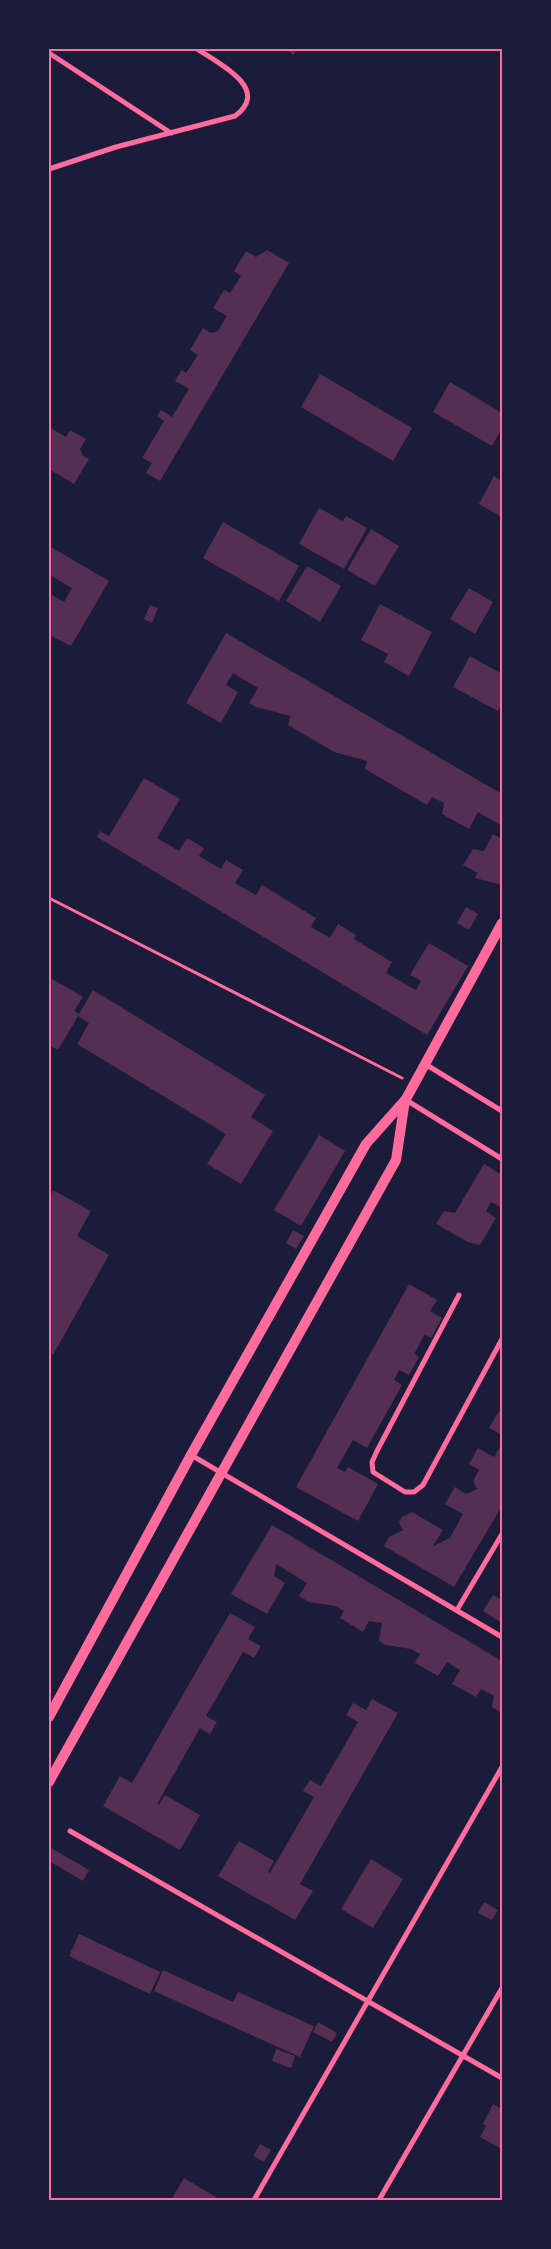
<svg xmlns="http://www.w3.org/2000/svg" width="551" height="2249" viewBox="0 0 551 2249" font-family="'Alegreya Sans',sans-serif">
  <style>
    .building { fill: #542f53 }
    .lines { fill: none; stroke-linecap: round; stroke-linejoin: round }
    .path { stroke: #ff6b9d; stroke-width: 3 }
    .minor { stroke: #ff6b9d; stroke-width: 5 }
    .secondary { stroke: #ff6b9d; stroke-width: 10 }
    .neatline { fill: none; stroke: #ff6b9d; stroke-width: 2 }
  </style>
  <rect width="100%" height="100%" fill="#1b1b3a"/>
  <path class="building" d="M286 49H298L293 55Z
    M267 250 289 263 160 481 146 473 152 463 142 458 164 421 157 416 161 410 172 417 189 389 175 381 182 370 186 373 198 355 190 350 203 328 211 333 218 331 227 316 213 308 224 290 230 293 241 276 234 271 246 251 256 257Z
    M320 374 412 428 393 461 301 407Z
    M450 382 502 413V428L492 446 433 412Z
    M49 427 66 437 70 430 86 439 80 449 83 456 89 459 74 484 49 469Z
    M494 476 502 481V517L479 504Z
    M319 508 343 521 346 516 367 528 344 569 299 544Z
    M223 522 299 566 279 601 203 558Z
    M371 529 399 546 375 586 347 570Z
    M49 546 109 581 71 646 49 635V602L52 595 64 602 72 588 51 576 49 580Z
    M307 566 341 586 320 622 286 601Z
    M469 588 493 602 475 634 450 619Z
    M380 604 432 632 409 676 384 662 388 654 361 640Z
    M150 605 158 608 152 623 144 619Z
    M226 633 502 794V826L478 812 469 829 442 814 444 803 432 797 427 805 365 769 367 761 334 752 288 725 290 716 256 707 249 703 258 688 233 673 226 685 238 692 221 723 186 703Z
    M470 656 502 674V703L498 711 453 687Z
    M144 778 180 799 157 838 179 851 187 838 204 848 199 856 221 869 226 860 243 870 235 883 256 895 262 885 316 918 311 927 330 938 338 924 356 935 354 939 392 962 386 973 416 990 421 981 410 975 429 943 468 966 427 1035 97 837 100 831 109 836Z
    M493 834 502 839V885L475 878 478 873 463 865 473 849 484 851Z
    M466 907 478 914 469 930 457 923Z
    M49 977 83 997 74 1011 79 1014 93 990 265 1095 251 1117 273 1131 241 1184 207 1164 226 1134 77 1044 89 1023 78 1016 58 1050 49 1045Z
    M319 1135 345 1151 301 1226 274 1210Z
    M484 1164 502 1175V1208L491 1202 486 1211 496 1218 480 1245 468 1242 436 1224 444 1211 455 1213Z
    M53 1190 91 1211 77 1236 109 1255 53 1355 49 1352V1198Z
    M293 1230 304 1236 296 1249 286 1243Z
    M409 1284 437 1300 430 1311 442 1318 431 1338 425 1334 414 1354 419 1357 409 1375 399 1370 394 1380 402 1385 367 1448 353 1440 337 1468 345 1472 348 1467 378 1484 358 1521 296 1487Z
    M499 1411 502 1413V1435L489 1428Z
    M502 1443V1506L454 1587 384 1546 389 1537 403 1530 399 1522 402 1517 412 1512 443 1530 433 1546 450 1538 463 1514 445 1504 455 1487 466 1494 477 1489 473 1481 479 1470 469 1464 478 1448 494 1457Z
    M272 1525 502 1661V1713L492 1707 494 1696 481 1689 476 1697 452 1684 460 1670 447 1662 438 1676 415 1663 420 1654 411 1649 386 1645 379 1641 382 1623 369 1621 363 1632 340 1618 344 1611 336 1606 309 1602 299 1596 307 1583 276 1564 274 1576 285 1583 267 1614 231 1594Z
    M493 1595 502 1600V1623L483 1611Z
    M230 1613 255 1627 248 1639 261 1646 254 1658 243 1652 206 1716 217 1722 210 1734 200 1728 157 1804 159 1805 165 1795 200 1815 180 1850 103 1806 120 1776 132 1783Z
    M372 1699 398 1713 300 1884 313 1891 295 1920 218 1876 239 1841 274 1861 268 1872 270 1873 314 1797 303 1791 310 1780 321 1786 358 1722 346 1715 353 1703 366 1710Z
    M51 1848 89 1870 83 1881 49 1861V1852Z
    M371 1859 403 1879 373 1928 341 1909Z
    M484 1902 498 1910 492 1920 478 1913Z
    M79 1934 160 1972 150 1994 69 1956Z
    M163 1970 233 2002 238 1992 314 2026 300 2057 154 1991Z
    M318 2022 337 2033 332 2042 313 2032Z
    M276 2049 295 2056 291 2068 272 2061Z
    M493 2104 502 2109V2149L480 2137 486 2126 483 2124Z
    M260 2144 271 2150 264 2162 253 2156Z
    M184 2178 216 2197 214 2200H171Z"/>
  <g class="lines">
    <path class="path" d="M49 898 402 1078"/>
    <path class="minor" d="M49 53 171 133
      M49 169 116 147 235 116C272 89 218 63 197 49
      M425 1064 502 1111
      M406 1100 502 1159
      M459 1295 377 1451 372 1462 373 1472 405 1492H414L423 1485 502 1339
      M191 1455 502 1637
      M457 1610 502 1534
      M70 1831 502 2078
      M254 2200 502 1767
      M379 2200 502 1988"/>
    <path class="secondary" d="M49 1717 191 1455 366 1144 406 1099 502 923
      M49 1782 396 1160 405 1100"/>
  </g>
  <rect width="551" height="2249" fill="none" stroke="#1b1b3a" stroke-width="100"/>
  <rect x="50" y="50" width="451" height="2149" class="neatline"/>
</svg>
